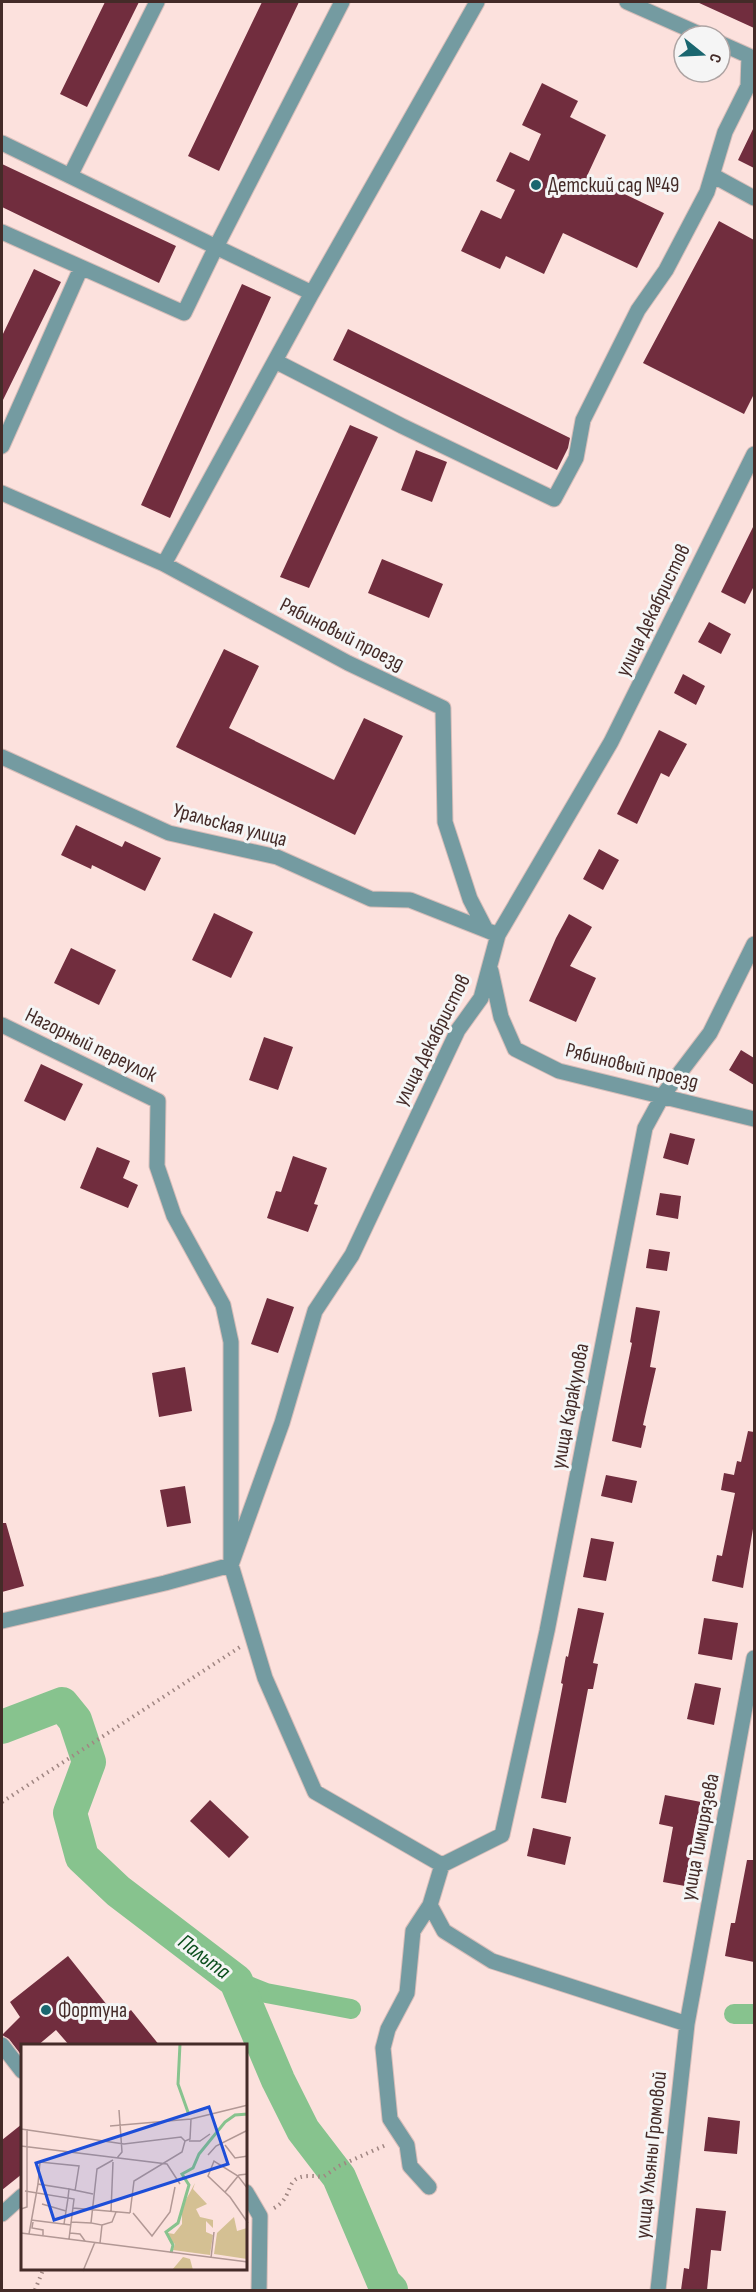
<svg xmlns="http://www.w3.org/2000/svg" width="756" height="2292" viewBox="0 0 756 2292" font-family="'Sofia Sans Condensed',sans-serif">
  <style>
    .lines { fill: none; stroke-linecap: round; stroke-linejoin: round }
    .canal { stroke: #87c38e; stroke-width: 20 }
    .river { stroke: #87c38e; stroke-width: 34 }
    .building { fill: #712d3e }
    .minor-casing { stroke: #d7bdb9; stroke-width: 17 }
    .path { stroke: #a08682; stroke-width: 4; stroke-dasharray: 1.5 4.5; stroke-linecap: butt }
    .minor { stroke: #749ba1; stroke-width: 15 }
    .poi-dot { fill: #1a666f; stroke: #f5f5f5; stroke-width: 2 }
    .labels { text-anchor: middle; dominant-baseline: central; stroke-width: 6; stroke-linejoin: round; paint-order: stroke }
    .poi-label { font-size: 21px; fill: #442b28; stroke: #f5f5f5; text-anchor: start }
    .street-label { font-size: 21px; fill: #442b28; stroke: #f5f5f5 }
    .water-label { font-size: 22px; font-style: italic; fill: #0d501f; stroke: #f5f5f5 }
    .inset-river { fill: none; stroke: #87c38e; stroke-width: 3 }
    .inset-road { fill: none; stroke: #b29895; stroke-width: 1.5 }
    .view { fill: #1d4ed8; fill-opacity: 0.15; stroke: #1d4ed8; stroke-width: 3 }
    .inset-edge { fill: none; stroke: #442b28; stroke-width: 3 }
  </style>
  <rect width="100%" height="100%" fill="#fce1dd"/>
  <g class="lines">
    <path class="canal" d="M236 1981 266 1993 351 2009
      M734 2014H754"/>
    <path class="river" d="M2 1727 62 1704 75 1720 89 1762 70 1813 82 1857 118 1891 236 1981 278 2080 303 2130 339 2177 384 2283 391 2290"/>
  </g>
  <path class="building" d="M105 2H139L87 107 60 94Z
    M262 2H299L219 171 188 156Z
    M697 2H754V28Z
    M542 83 578 101 570 117 606 135 587 176 664 213 637 268 563 233 544 274 506 256 500 269 461 251 481 210 501 219 515 190 496 181 510 152 529 161 541 134 522 125Z
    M754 127V168L738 160Z
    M2 164 176 246 159 283 2 207Z
    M719 221 754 240V394L744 414 643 363Z
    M34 269 61 282 2 402V336Z
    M242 284 271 297 170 518 141 505Z
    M348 329 570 438 568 448 557 470 333 360Z
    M350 425 378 437 309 588 280 577Z
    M416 450 447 462 432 502 401 490Z
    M754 525V586L745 604 721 592Z
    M382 559 443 584 429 618 368 593Z
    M709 622 731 634 721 654 698 642Z
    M224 649 259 666 229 728 334 780 364 718 403 736 355 835 176 747Z
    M683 674 705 686 696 705 674 693Z
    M659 730 687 744 669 777 661 773 637 824 617 814Z
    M76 825 122 847 125 841 161 858 145 891 92 865 91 869 61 855Z
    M599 849 619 860 603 890 583 879Z
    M214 913 253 932 231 978 192 960Z
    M569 914 592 927 570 966 596 978 576 1022 529 1001 556 938Z
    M71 948 116 970 99 1005 54 983Z
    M264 1037 293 1047 278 1090 249 1080Z
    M741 1050 754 1058V1085L729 1070Z
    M41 1064 83 1084 65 1121 24 1101Z
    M670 1133 695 1139 688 1165 663 1158Z
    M97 1147 130 1161 123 1178 138 1185 128 1208 80 1188Z
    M293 1156 327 1168 314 1204 318 1205 308 1232 267 1218 276 1191 281 1192Z
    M660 1193 681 1196 678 1219 656 1215Z
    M649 1249 670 1252 667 1271 646 1268Z
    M267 1298 294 1307 278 1353 251 1344Z
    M636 1307 660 1311 650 1367 656 1368 643 1425 646 1426 641 1448 612 1441 632 1343 630 1342Z
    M185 1367 192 1411 159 1417 152 1373Z
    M748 1431 754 1432V1523L743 1588 712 1581 717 1555 722 1556 735 1493 721 1490 724 1473 734 1475 737 1461 741 1462Z
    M606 1475 637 1481 632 1503 601 1496Z
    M185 1486 191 1523 167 1527 160 1490Z
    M2 1523H6L24 1586 2 1592Z
    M591 1538 614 1542 606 1581 583 1577Z
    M578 1608 604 1613 593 1663 598 1664 593 1689H588L566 1803 541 1798 563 1684 561 1683 566 1656 568 1657Z
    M704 1618 738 1623 732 1660 698 1654Z
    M695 1683 721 1688 714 1725 687 1719Z
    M665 1795 701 1802 694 1831 685 1886 663 1882 673 1827 659 1824Z
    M210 1800 249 1837 229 1858 190 1821Z
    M533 1828 571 1837 565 1865 527 1856Z
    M747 1860H754V1962L725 1956 731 1923H735Z
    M68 1956 119 2020 131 2010 160 2046H70L56 2030 37 2046H22V2056L9 2039 2 2035 20 2017 10 2002Z
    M708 2117 740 2121 737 2154 704 2151Z
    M22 2124V2174L2 2190V2140Z
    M696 2208 726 2211 721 2251 711 2250 707 2290H681L684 2268 689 2269Z"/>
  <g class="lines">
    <defs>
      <path id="minor" d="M627 2 704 36
        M2 143 216 247 342 2
        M712 175 754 198
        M70 176 157 2
        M2 232 184 313 216 247 312 293 164 564
        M312 293 477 2
        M275 361 402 426 554 499 576 458 583 420 638 310 666 270 707 192 725 132 748 86 749 56 720 43
        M2 446 81 268
        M2 493 164 564 348 663 443 708 445 822 470 899 486 930 498 935
        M2 757 169 833 277 857 371 899 410 900 486 930
        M491 971 501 1017 515 1049 559 1071 754 1119
        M2 1025 158 1101 157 1166 174 1216 223 1305 231 1342V1565L265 1678 315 1792 442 1865 430 1905 444 1931 492 1961 687 2024
        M2 1621 165 1583 231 1565 282 1423 315 1311 352 1255 458 1030 481 998 498 935 611 742 754 454
        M442 1865 502 1835 547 1631 645 1128 663 1095 710 1033 754 944
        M2 2045 22 2071
        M429 2187 410 2166 407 2145 390 2119 383 2048 388 2029 407 1993 413 1931 430 1905
        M246 2192 260 2216 259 2290
        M2 2214 22 2196
        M658 2290 687 2024 754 1658"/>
    </defs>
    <use href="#minor" class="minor-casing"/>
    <path class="path" d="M2 1802 240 1647
      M274 2208C299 2194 278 2171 323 2177L339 2166 388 2144
      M35 2290 43 2270"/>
    <use href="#minor" class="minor"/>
  </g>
  <g class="poi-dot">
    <circle cx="536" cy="185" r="6"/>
    <circle cx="46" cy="2010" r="6"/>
  </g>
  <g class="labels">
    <g class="poi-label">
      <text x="548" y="185">Детский сад №49</text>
      <text x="58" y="2010">Фортуна</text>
    </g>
    <g class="street-label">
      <text transform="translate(653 610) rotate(-64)">улица Декабристов</text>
      <text transform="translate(342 634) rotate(27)">Рябиновый проезд</text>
      <text transform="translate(230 825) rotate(15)">Уральская улица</text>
      <text transform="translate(432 1040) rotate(-63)">улица Декабристов</text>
      <text transform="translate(91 1045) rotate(26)">Нагорный переулок</text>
      <text transform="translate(632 1066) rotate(14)">Рябиновый проезд</text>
      <text transform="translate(570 1406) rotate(-79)">улица Каракулова</text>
      <text transform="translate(700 1837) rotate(-79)">улица Тимирязева</text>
      <text transform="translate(651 2155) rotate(-84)">улица Ульяны Громовой</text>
    </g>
    <g class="water-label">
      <text transform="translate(204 1957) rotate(37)">Пальта</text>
    </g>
  </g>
  <g transform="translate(21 2044)">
    <rect width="226" height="226" fill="#fce1dd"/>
    <path d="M174 139 172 145 186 160 175 165 179 173 192 176V184L185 177V188L192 191 189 211 152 206 154 200 147 195V189L153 190 161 180V163ZM213 173 216 187 226 184V215L193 210 196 189ZM162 213 169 215 172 226H151Z" fill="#d4c093"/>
    <path class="inset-river" d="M159 0 157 40 168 71M150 209 152 201 145 188 157 179 168 141 161 130 172 124 178 110 204 78 214 71 227 70"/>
    <path class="inset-road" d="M89 82 170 75 227 61M0 85 103 100 160 93 164 97M168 97H179L189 90M204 101 214 114 227 112M0 102 146 120 159 140M187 111 195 102 227 86M96 114 101 108 98 66M48 145 17 140 19 118 58 122 54 147M227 145 217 132 193 117 187 132 209 153 227 179M4 147 47 154 43 180M204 148 218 131 227 130M21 160 45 167M52 164 109 169M0 165 6 163V85M90 168 92 118M109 169 113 137 161 108 164 97 169 95 170 75M112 169 131 192 149 168 154 143M10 176 50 181M12 178 11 184 22 186V191M50 178 70 179M81 181 91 178 95 168M0 189 227 218M49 189 59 190 64 197M8 190 17 140M48 195 53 155 47 154 48 145 72 150M79 199 81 181 70 179 76 125 92 116M190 214 193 188M62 227 74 198"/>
    <path class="view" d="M188 63 207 120 33 176 15 119Z"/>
    <rect width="226" height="226" class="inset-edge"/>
  </g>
  <rect width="756" height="2292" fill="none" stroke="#442b28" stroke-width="6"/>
  <g transform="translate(702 54) rotate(108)"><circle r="28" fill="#f5f5f5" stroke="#aea4a3" stroke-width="1.5"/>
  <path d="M0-4.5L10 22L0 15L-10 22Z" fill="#1a666f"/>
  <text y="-9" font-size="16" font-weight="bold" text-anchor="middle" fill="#442b28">С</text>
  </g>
</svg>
